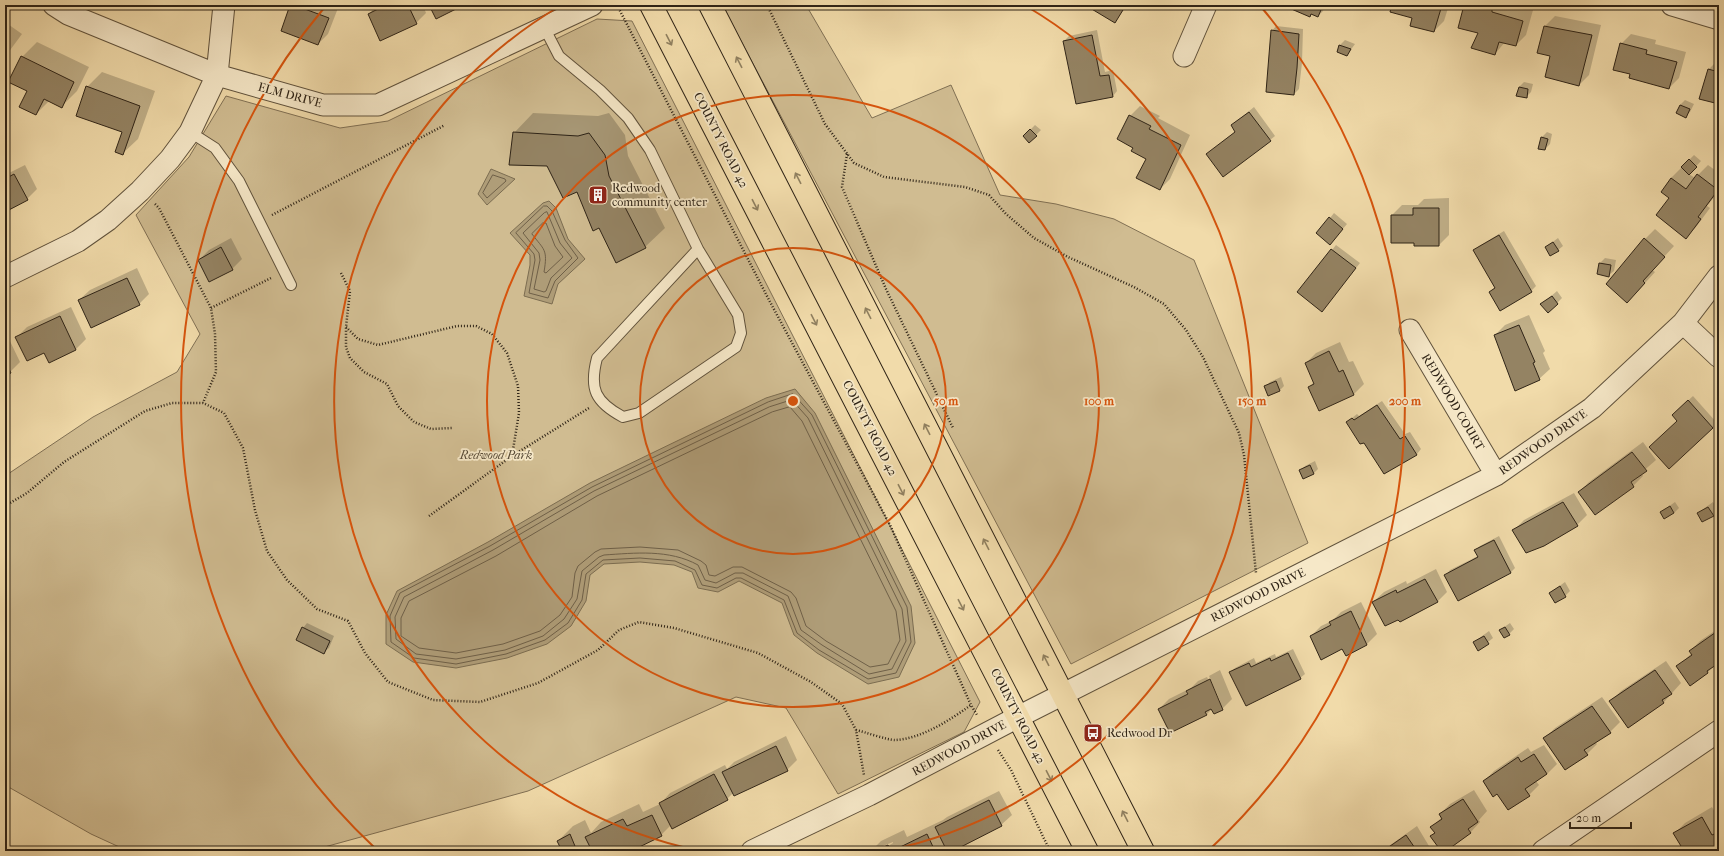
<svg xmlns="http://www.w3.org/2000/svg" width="1724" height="856" viewBox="0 0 1724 856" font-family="'IM FELL French Canon',serif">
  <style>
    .green { fill: #d0bc91; stroke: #807054 }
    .water { fill: #af9d78; stroke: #7c6d51 }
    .shadow { fill: #0003; fill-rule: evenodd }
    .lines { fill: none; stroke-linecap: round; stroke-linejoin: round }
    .shore { stroke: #6f6048; stroke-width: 1 }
    .building { fill: #948363; stroke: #2f2417 }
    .lane-casing { stroke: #60523c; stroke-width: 12 }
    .street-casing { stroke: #60523c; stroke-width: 23 }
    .highway-casing { stroke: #2f2417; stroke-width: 24 }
    .path { stroke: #2f2417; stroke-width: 2.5; stroke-dasharray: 1 2; stroke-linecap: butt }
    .lane { stroke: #f6e8c8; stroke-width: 10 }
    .street { stroke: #f6e8c8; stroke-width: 21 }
    .highway { stroke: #f1dbaa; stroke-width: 22 }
    .oneway { stroke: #908060 }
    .ring { fill: none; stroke: #d6540d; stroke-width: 2 }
    .labels { text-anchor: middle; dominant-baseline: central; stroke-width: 3.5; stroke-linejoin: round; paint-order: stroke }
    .street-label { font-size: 12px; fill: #2f2417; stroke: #f6e8c8 }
    .poi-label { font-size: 12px; fill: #2f2417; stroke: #f6e8c8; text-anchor: start }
    .park-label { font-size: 12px; font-style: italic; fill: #574a36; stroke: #f6e8c8 }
    .centre { fill: #d6540d; stroke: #f6e8c8; stroke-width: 2 }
    .ring-label { font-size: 12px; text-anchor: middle; font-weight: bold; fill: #d6540d; stroke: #f6e8c8; stroke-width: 3.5; stroke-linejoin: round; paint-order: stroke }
  </style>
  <rect width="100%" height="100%" fill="#f1dbaa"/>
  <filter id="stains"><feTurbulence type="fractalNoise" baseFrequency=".005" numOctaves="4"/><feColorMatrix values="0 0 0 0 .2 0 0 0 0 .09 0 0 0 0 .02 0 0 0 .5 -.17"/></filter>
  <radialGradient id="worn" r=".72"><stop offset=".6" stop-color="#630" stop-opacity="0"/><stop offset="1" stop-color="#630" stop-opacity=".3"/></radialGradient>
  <path class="green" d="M722 5H806L872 118 951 85 1000 195 1056 204 1114 219 1194 260 1308 543 1071 664Z
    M597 19 632 21 980 702 964 732 838 794 786 708 736 697 528 791 310 851H128L91 834 5 785V476L93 417 177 372 200 334 136 215 189 157 226 96 340 128 388 121Z"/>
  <path class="water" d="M491 169 515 179 487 205 478 194Z
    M549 201 556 208 568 239 585 259 558 284 552 304 524 296 530 265V255L510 233 543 203Z
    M795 389 815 413 911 606 915 643 899 677 868 684 817 653 794 635 782 603 739 581 718 592 698 588 692 572 674 565 640 562 604 564 590 575 586 601 571 626 547 644 507 658 456 668 413 662 386 644V615L397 591 488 542 590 483 766 398Z"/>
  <path class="shadow" d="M291 5H331L338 8 328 34 318 44Z
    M377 5H423L426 13 416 23 369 14Z
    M1087 5H1127L1115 22Z
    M1285 5H1325L1323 11 1318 16 1312 14 1310 16Z
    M1393 5H1449L1444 21 1434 31Z
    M1465 5H1513L1533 10 1526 35 1516 45 1505 42 1495 54 1479 33Z
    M1555 16 1601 25 1589 75 1579 85 1551 55 1545 26Z
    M5 22 22 34 5 57Z
    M1276 26 1303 29 1302 63 1299 89 1294 94 1272 31Z
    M1097 30 1105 72 1113 70 1117 91 1113 96 1064 41 1069 36Z
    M1631 34 1656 40 1655 44 1686 52 1679 78 1669 88 1632 74 1621 44Z
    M1345 40 1355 44 1347 55 1338 52 1340 45Z
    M37 42 89 67 77 91 61 107 49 101 36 114 29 90 22 57Z
    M1714 64 1719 66V103L1701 98 1709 69Z
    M102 72 155 91 138 139 122 154 123 132 87 87Z
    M1524 82 1533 84 1531 92 1526 97 1519 87Z
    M1685 100 1694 104 1690 112 1685 116 1677 112 1680 105Z
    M1140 106 1160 116 1158 118 1190 135 1170 179 1160 189 1148 159 1134 147 1130 116Z
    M1254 107 1275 136 1224 176 1207 154 1236 131 1232 125Z
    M533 113 598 116 609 113 625 135 628 156 665 228 645 247 600 227 577 191 514 133Z
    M1035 125 1041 130 1029 142 1024 136Z
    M1547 132 1552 134 1550 144 1545 149 1542 137Z
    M1694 155 1701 161 1689 174 1695 178 1708 165 1719 173V191L1707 206 1710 208 1696 227 1686 237 1670 198 1671 178Z
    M25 165 37 189 27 199 5 211V175Z
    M1449 198V235L1439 245 1416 242 1392 215 1402 205H1418L1424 199Z
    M1334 213 1347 224 1335 238 1330 218Z
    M1655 229 1674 246 1652 270 1655 272 1637 292 1645 239Z
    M1504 231 1536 286 1531 291 1500 309 1490 292 1495 287 1474 251 1479 246Z
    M231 238 242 259 232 269 199 260 209 250Z
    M1558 238 1563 246 1558 250 1546 247Z
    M1336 245 1360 263 1326 306 1332 250Z
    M1605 258 1616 260 1614 271 1609 275 1598 273 1600 263Z
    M137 268 149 294 139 304 79 300 90 290Z
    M1557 291 1562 298 1548 312 1542 304Z
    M71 307 86 339 76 349 44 352 17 337 27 327Z
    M1529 315 1545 351 1543 353 1550 369 1539 379 1495 335 1505 325Z
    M8 337 20 362 10 372 5 375V339Z
    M1340 342 1349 362 1353 361 1364 384 1354 394 1320 410 1309 387 1314 382 1306 363 1316 353Z
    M1281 377 1284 386 1279 391 1265 387 1270 382Z
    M1693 396 1717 423 1713 428 1679 421 1678 410Z
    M1382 401 1405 434 1410 432 1421 449 1417 454 1385 473 1365 442 1347 422 1357 414 1359 416Z
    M1643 442 1656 460 1641 473 1643 476 1633 486 1579 492 1589 482Z
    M1315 461 1318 469 1314 473 1300 471 1305 466Z
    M1574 493 1587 515 1577 525 1514 530 1524 520Z
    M1675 502 1679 508 1674 513 1664 518 1661 512Z
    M1713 502 1718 510 1713 515 1698 513Z
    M1499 536 1515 568 1510 573 1446 575 1450 570 1478 556 1476 550 1480 546Z
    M1436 569 1447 592 1437 602H1373L1384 592 1406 581 1407 584Z
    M1565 582 1570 591 1565 596 1550 593Z
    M1361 602 1377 634 1367 644 1346 655 1343 648 1311 636 1321 626 1332 621 1341 612Z
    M307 623 334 636 329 648 324 652 303 628Z
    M1510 623 1514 629 1509 634 1500 630Z
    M1719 628V661L1708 672 1691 684 1678 666 1692 653 1690 651 1700 641Z
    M1489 631 1493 638 1478 650 1474 642Z
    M1293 649 1305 674 1300 678 1230 672 1235 668 1254 658 1256 663 1275 654 1276 657Z
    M1666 661 1681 683 1664 702 1611 701 1621 691Z
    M1220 670 1232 699 1222 709H1212L1207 714 1159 709 1169 699 1191 688 1198 681 1207 677 1218 701H1220L1209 676Z
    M1602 697 1620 722 1610 732 1595 742 1597 744 1587 754 1545 738 1555 728Z
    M786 736 797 760 787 770 733 793 727 799 673 828 671 825 661 835 628 851H547L560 845 558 841 573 826 585 820 591 833 601 822 639 804 643 812 660 804 670 793 725 765 727 769 734 762Z
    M1544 745 1557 764 1547 774 1536 781 1539 785 1529 795 1498 792 1484 781 1494 771 1528 748 1531 752Z
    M1474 790 1487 811 1479 820 1480 822 1470 833 1442 851 1431 836 1435 832 1432 827 1442 817 1440 814 1450 804Z
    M999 791 1012 815 1001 825 952 851H871L881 841 904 830 907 837 943 820 947 817ZM893 842V843L883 849V846Z
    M1712 807 1719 819V851H1685L1675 833 1685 823Z
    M1417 826 1432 851H1382Z
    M514 847 516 851H505Z
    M1660 848 1662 851H1655Z"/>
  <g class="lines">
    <path class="shore" d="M493 175 505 179 506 181 487 198 483 193Z
      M544 206H547L552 211 565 240 578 258 555 281 548 298 529 293 535 260 534 254 516 233Z
      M547 212 560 243 572 258 551 278 546 291 544 292 534 289 540 260 539 253 523 233 544 213Z
      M543 223H546L555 246 563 257 546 273 544 272C548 249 544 250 532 234Z
      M793 394 812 415 907 607 911 642 896 673 868 679 819 650 797 633 784 600 741 578H736L717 588 702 585 695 570 675 561 640 558 603 560 586 574 582 600 568 623 545 640 506 654 456 664 414 658 391 642 390 616 400 593 490 546 592 487 768 402Z
      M792 400 808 418 902 609 906 641 892 669 869 674 822 645 801 630 788 596 743 573H735L716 583 705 580 698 565C669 549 635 553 604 555L599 557 582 571 577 599 564 619 543 636 505 650 456 659 416 654 396 639 395 617 404 597 493 550 594 491 769 407Z
      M790 407 802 421 896 611 900 640 888 664 870 667 826 641 806 626 796 598 791 592 742 567H733L715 576 709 575 706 565 701 561 678 550 640 547 601 549 595 552 578 566 575 573 572 597 560 615 540 631 503 644 456 653 419 648 401 636V618L409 601 496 556 597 496 772 412Z"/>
  </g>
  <path class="building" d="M290 5H294L329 18 318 45 281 31Z
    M386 5H408L417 24 380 41 368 14Z
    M429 5H464L436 19Z
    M1085 5H1126L1115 23Z
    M1282 5H1323L1318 17 1311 14 1310 17Z
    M1392 5H1442L1434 32 1410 26 1412 18 1390 12Z
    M1464 5H1477L1492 9V12L1523 21 1516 46 1499 42 1495 55 1471 48 1478 33 1458 28Z
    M1544 26 1592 35 1579 86 1545 77 1550 56 1537 53Z
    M1271 30 1299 34 1297 68 1294 95 1266 92Z
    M1092 35 1100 76 1109 75 1113 97 1076 104 1063 41Z
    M1620 43 1647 50 1646 54 1677 62 1669 89 1629 78 1630 74 1613 70Z
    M1339 45 1351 49 1347 56 1337 52Z
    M21 56 74 82 62 108 44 99 36 115 19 107 27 91 8 82Z
    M1708 69 1719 72V104L1699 99Z
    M86 86 140 106 123 155 115 152 122 132 76 116Z
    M1519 87 1528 89 1527 98 1516 96Z
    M1680 105 1690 109 1686 118 1676 113Z
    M1249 112 1271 141 1223 177 1206 154 1235 132 1231 125Z
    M1129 115 1151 126 1149 129 1181 145 1160 190 1136 178 1146 159 1131 151 1133 148 1117 139Z
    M1030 129 1037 136 1029 143 1023 136Z
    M513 132 578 136 589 133 605 155 609 176 646 248 616 263 599 228 593 231 577 192 563 198 547 166 509 165Z
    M1541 137 1548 139 1545 150 1538 149Z
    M1689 159 1697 167 1689 175 1681 167Z
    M14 174 28 200 5 212V179Z
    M1697 174 1718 190 1698 217 1701 219 1686 239 1656 215 1669 198 1661 192 1671 178 1686 189Z
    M1413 208H1439V246H1414V243H1391V215H1413Z
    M1329 217 1343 229 1330 245 1316 233Z
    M1499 235 1532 292 1500 311 1489 292 1495 288 1473 250Z
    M1644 238 1665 257 1643 281 1645 283 1627 303 1606 284Z
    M1553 242 1559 251 1550 256 1545 247Z
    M221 247 233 270 209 282 198 260Z
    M1331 249 1356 268 1322 312 1297 292Z
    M1599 263 1611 265 1609 277 1597 274Z
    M127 278 140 305 91 328 78 300Z
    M1552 296 1558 304 1548 313 1540 304Z
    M60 316 76 350 49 363 44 353 27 361 15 337Z
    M1519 325 1535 362 1533 363 1540 380 1515 391 1494 335Z
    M1329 351 1339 372 1343 370 1354 395 1319 411 1308 387 1314 384 1305 363Z
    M5 361 11 373 5 376Z
    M1276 381 1280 391 1268 396 1264 386Z
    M1688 400 1713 428 1669 469 1649 447 1677 421 1672 415Z
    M1377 405 1400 439 1405 436 1417 455 1384 474 1364 443 1360 444 1346 422 1352 418 1354 420Z
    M1632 452 1647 471 1631 482 1634 487 1595 515 1578 492Z
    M1310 465 1314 474 1303 479 1299 470Z
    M1563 502 1578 526 1544 546 1526 553 1512 530Z
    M1670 506 1674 513 1664 519 1660 512Z
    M1708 507 1714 516 1702 522 1697 513Z
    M1494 540 1511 573 1458 601 1444 575 1478 557 1474 550Z
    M1425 579 1438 602 1400 622 1398 620 1385 626 1372 602 1396 590 1397 593Z
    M1560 586 1566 597 1555 603 1549 593Z
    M1351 611 1367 645 1346 656 1342 649 1321 660 1310 636 1331 625 1329 622Z
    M302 627 330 641 324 654 296 640Z
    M1505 627 1510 635 1504 638 1499 630Z
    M1719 630V663L1707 671 1708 673 1690 686 1676 666 1692 655 1689 651Z
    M1484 636 1489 644 1478 651 1473 642Z
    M1288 653 1301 679 1246 706 1229 672 1249 663 1251 667 1270 658 1271 661Z
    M1655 670 1672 694 1662 700 1664 703 1628 728 1609 701Z
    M1210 679 1223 710 1214 714 1211 709 1205 712 1207 715 1170 733 1158 709 1188 694 1186 691Z
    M1592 706 1611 733 1584 750 1588 755 1565 770 1543 738Z
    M776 746 788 771 734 796 722 772Z
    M1534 754 1547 774 1525 789 1530 796 1508 810 1497 794 1493 797 1483 781 1518 757 1521 762Z
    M714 774 728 800 672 829 659 803Z
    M1463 799 1478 822 1468 829 1471 833 1446 851H1441L1430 836 1435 833 1430 827 1442 819 1439 814Z
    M989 800 1002 826 953 851H947L935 827Z
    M652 815 662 836 631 851H592L585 837 623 819 627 826Z
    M1702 817 1712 835 1719 832V851H1684L1673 833Z
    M570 834 577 851H562L557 841Z
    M927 834 935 851H892Z
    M1406 835 1417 851H1383Z
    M888 845 891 851H875Z"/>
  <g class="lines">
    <defs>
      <path id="lane" d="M544 27 559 56 600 90 628 118 650 150 698 249 597 358C589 389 595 402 623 417L639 413 736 347 741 333 738 315 698 249
        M190 132 215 148 239 181 291 285"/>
      <path id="street" d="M54 5 68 14 217 75 323 105H378L592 5
        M1672 5 1719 19
        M1184 56 1206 5
        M5 277 78 241 108 220 140 191 170 159 190 132 217 75 224 5
        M1683 323 1719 357
        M1410 330 1496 475
        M752 851 869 795 1018 717 1496 475 1592 408 1683 323 1719 276
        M1543 851 1719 731"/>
      <path id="highway" d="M651 5 1087 851
        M710 5 1143 851"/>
    </defs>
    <use href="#lane" class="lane-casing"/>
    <use href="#street" class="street-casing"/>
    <use href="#highway" class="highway-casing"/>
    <path class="path" d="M617 5 769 300 890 525 971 705 977 715
      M767 5 825 124 854 163 884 177 965 187 989 195 1006 214 1034 238 1068 257 1134 287 1164 304 1186 330 1203 357 1239 433 1244 455 1256 573
      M847 154 842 187 886 289 953 428
      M155 204 159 208 211 308 215 334 216 372 203 403
      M272 215 445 125
      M341 273 350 291 346 327V347L350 358 364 372 387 384 398 406 414 422 431 429 452 428
      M211 308 271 278
      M346 327 358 339 378 345 457 326H476L492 334 507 353 518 386 519 413 512 456
      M5 506 27 493 64 462 145 411 172 403H203L224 413 243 448 255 510 267 551 287 580 317 609 348 621 365 653 388 682 433 700 480 702 538 683 598 650 619 630 639 622 674 628 758 653 811 682 842 704 856 730 864 775
      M429 516 512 456 589 408
      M856 730C865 732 887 740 895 740 921 739 950 720 971 705
      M998 750 1011 770 1050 851"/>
    <use href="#lane" class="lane"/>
    <use href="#street" class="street"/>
    <use href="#highway" class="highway"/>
  </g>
  <defs><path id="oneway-shaft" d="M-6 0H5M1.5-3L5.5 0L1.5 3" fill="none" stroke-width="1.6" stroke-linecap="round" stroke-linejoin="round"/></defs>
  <g class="oneway">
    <use href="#oneway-shaft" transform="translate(669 40) rotate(63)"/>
    <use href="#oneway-shaft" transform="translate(739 62) rotate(-117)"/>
    <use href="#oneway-shaft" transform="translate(798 178) rotate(-117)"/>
    <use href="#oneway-shaft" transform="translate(755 205) rotate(63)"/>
    <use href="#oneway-shaft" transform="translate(868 313) rotate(-117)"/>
    <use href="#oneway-shaft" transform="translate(814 320) rotate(63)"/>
    <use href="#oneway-shaft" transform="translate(927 429) rotate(-117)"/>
    <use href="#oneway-shaft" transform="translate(901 490) rotate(63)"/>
    <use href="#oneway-shaft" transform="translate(986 544) rotate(-117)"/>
    <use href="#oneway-shaft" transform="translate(961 605) rotate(63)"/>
    <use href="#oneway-shaft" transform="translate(1046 660) rotate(-117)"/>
    <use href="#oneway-shaft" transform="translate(1049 776) rotate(63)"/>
    <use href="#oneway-shaft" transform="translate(1125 816) rotate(-117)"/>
  </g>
  <g class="ring">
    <circle cx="793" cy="401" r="153"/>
    <circle cx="793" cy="401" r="306"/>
    <path d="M701 851A459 459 0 0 1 560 6M1026 6A459 459 0 0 1 885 851"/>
    <path d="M376 849A612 612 0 0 1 324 8M1262 8A612 612 0 0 1 1210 849"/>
  </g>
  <defs>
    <symbol id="building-square" viewBox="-11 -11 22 22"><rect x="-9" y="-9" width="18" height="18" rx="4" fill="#8f2418" stroke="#f6e8c8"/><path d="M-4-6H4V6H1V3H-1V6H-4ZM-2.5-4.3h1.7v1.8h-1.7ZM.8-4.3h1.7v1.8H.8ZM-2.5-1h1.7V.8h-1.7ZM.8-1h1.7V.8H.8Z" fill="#fff"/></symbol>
    <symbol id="bus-square" viewBox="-11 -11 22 22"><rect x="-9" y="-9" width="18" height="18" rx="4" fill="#8f2418" stroke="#f6e8c8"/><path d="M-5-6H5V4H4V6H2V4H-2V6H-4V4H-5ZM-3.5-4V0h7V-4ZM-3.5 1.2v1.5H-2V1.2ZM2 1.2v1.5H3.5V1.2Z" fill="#fff"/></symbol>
  </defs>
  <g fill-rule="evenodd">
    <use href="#building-square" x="587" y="184" width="22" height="22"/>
    <use href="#bus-square" x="1082" y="722" width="22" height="22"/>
  </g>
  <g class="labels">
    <g class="street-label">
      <text transform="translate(290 95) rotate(15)">ELM DRIVE</text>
      <text transform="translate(721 140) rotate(63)">COUNTY ROAD 42</text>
      <text transform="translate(1453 402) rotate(59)">REDWOOD COURT</text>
      <text transform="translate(870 428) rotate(63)">COUNTY ROAD 42</text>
      <text transform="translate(1543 442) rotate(-35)">REDWOOD DRIVE</text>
      <text transform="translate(1258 595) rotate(-27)">REDWOOD DRIVE</text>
      <text transform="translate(1018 716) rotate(63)">COUNTY ROAD 42</text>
      <text transform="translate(959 748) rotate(-28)">REDWOOD DRIVE</text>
    </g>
    <g class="poi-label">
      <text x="612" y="188">Redwood<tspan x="612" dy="14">community center</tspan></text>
      <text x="1107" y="733">Redwood Dr</text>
    </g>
    <g class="park-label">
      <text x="496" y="455">Redwood Park</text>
    </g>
  </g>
  <circle cx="793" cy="401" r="6" class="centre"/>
  <g class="ring-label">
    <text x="946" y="405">50 m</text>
    <text x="1099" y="405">100 m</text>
    <text x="1252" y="405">150 m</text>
    <text x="1405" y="405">200 m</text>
  </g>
  <rect width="1724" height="856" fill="none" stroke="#f1dbaa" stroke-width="20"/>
  <rect x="6" y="6" width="1712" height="844" fill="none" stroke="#2f2417" stroke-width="2"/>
  <rect x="10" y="10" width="1704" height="836" fill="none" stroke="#2f2417"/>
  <path d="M1570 822v6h61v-6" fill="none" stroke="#2f2417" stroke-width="2"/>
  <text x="1576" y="822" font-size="12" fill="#2f2417" stroke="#f6e8c8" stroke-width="3" paint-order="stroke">20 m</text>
  <rect width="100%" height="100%" filter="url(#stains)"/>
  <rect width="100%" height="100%" fill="url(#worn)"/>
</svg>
